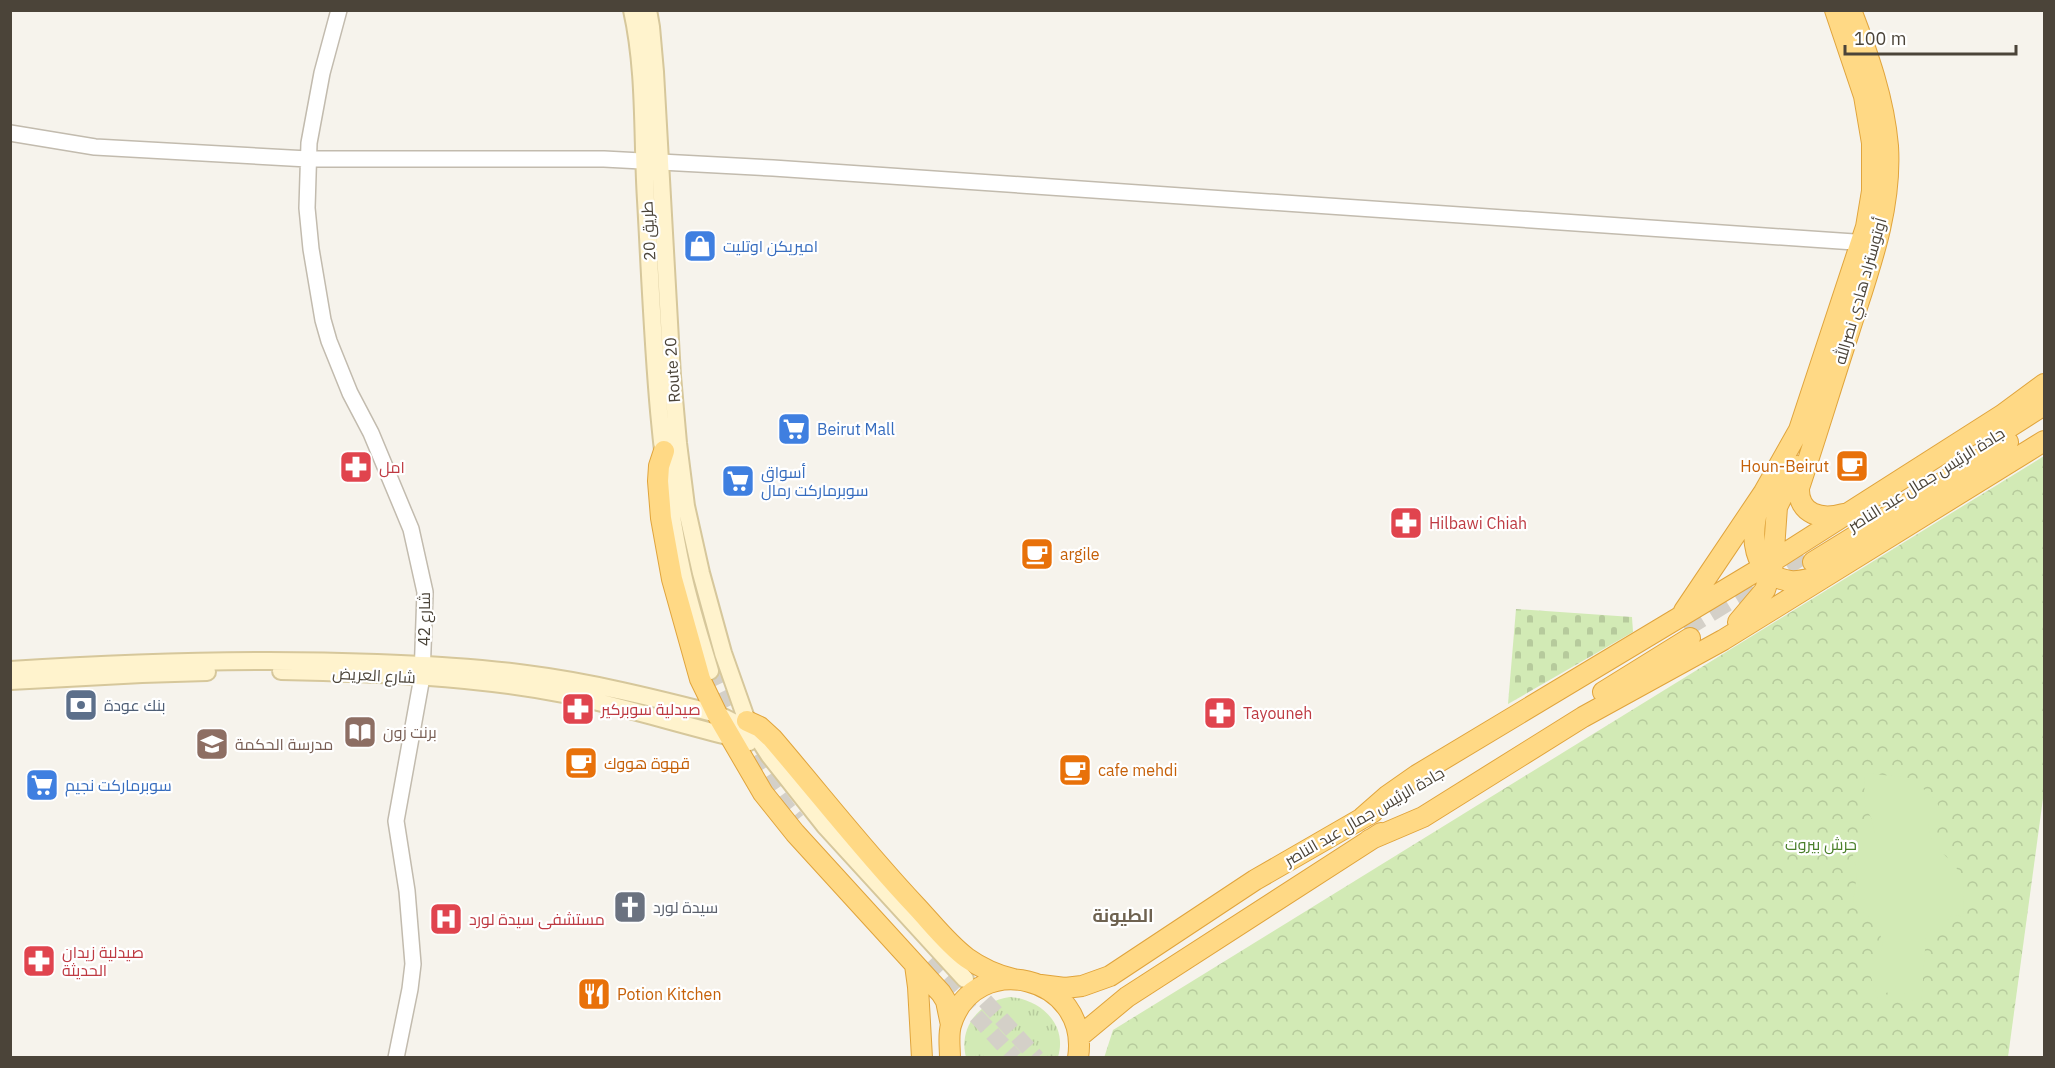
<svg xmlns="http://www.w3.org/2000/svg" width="2055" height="1068" viewBox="0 0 2055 1068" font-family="'IBM Plex Sans',Cairo,sans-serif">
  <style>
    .grass { fill: url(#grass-tufts) }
    .cemetery { fill: url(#cemetery-stones) }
    .park { fill: url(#park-crowns) }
    .pitch { fill: #d2eab5 }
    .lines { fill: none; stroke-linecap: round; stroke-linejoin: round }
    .secondary-tunnel { stroke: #d4d0c8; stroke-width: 16; stroke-dasharray: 16 8; stroke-linecap: butt }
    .trunk-tunnel { stroke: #d4d0c8; stroke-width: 20; stroke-dasharray: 20 10; stroke-linecap: butt }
    .tertiary-casing { stroke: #c2bbae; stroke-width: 18 }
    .secondary-casing { stroke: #d6c79b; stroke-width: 20 }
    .trunk-casing { stroke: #e0a43c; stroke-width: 22 }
    .tertiary { stroke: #fff; stroke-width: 15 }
    .secondary { stroke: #fff3cd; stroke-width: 16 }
    .trunk { stroke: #ffd985; stroke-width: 20 }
    .labels { text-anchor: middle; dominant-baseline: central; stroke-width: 4.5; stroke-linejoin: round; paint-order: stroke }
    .street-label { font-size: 16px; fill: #4b4439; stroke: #fff }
    .shop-label { font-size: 16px; fill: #366cbe; stroke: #fff; text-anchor: start }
    .food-label { font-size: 16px; fill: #c56008; stroke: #fff; text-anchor: start }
    .health-label { font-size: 16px; fill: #be3a42; stroke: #fff; text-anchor: start }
    .service-label { font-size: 16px; fill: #4e5e75; stroke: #fff; text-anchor: start }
    .education-label { font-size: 16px; fill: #785e54; stroke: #fff; text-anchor: start }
    .park-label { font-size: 16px; fill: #4a7f2a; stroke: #fff }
    .worship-label { font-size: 16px; fill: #5b616d; stroke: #fff; text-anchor: start }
    .neighbourhood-label { font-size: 18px; font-weight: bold; fill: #6e6250; stroke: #fff }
  </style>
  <defs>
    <pattern id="grass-tufts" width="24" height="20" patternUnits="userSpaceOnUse" patternTransform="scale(1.5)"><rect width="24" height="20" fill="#d2eab5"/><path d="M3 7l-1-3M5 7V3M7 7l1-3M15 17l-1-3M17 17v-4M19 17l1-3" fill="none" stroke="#b6ca9c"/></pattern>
    <pattern id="cemetery-stones" width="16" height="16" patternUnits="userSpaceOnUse" patternTransform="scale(1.5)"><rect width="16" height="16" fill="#d2eab5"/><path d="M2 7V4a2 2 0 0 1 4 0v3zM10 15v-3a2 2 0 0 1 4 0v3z" fill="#b6ca9c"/></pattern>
    <pattern id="park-crowns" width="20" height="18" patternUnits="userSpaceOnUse" patternTransform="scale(1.5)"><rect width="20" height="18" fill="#d2eab5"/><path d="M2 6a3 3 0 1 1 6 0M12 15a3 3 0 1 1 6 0" fill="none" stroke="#b6ca9c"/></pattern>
  </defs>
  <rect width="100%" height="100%" fill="#f6f3ec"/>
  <path class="grass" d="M1010 997C1040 999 1068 1024 1058 1057H966C958 1027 980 1001 1010 997Z"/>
  <path class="cemetery" d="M1516 609 1632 617 1633 632 1508 704Z"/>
  <path class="park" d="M2044 456V791L2008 1057 1104 1058 1113 1030Z"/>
  <path class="pitch" d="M1865 773 1919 779 1925 792 1936 800 1939 808 1936 817 1929 824C1926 849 1956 857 1962 879 1966 890 1963 905 1963 917L1952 914 1938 933 1932 930 1928 931 1926 935 1921 1008 1896 986 1878 999 1871 977 1883 946C1881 927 1867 915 1853 903L1857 873 1853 855 1842 833 1846 830 1849 833H1875L1871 818 1864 803Z"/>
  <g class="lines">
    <path class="secondary-tunnel" d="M710 671C734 723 760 775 797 820
      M927 963 1015 1058
      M969 983 1037 1058"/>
    <path class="trunk-tunnel" d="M1684 628 1807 552"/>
    <defs>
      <path id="tertiary" d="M339 10 322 73 309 143 307 208 311 249 323 320 329 341 350 393 371 433 411 529 425 592 422 677 396 821 407 891 413 964 410 989 396 1058
        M10 133 95 147 308 159H604L773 168 1869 243"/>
      <path id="secondary" d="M632 10C646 72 642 138 646 200 653 323 656 449 682 570 689 604 700 637 710 671
        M648 10 651 27 655 72 672 376 678 443 686 506 701 573 723 653 747 721 769 755 825 826 965 979
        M10 670C133 662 255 658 377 663 427 665 477 667 526 674 590 682 654 698 717 714L735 723 749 742
        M281 671C375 673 471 676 563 694 620 706 675 723 731 737
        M10 681 142 674 207 672"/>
      <path id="trunk" d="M1986 442 2044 405
        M664 451 659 466 658 481 661 518 672 579 700 679 717 714 763 793 795 833 941 993 946 1001 951 1025
        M1759 505C1750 534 1751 576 1790 581 1799 582 1809 579 1818 577
        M1843 514C1822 520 1798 515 1799 488 1816 437 1832 384 1849 332 1868 272 1892 211 1888 146 1884 99 1868 54 1851 10
        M1813 562 2008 442
        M1684 611 1764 492 1799 430 1866 227 1872 191V143L1864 96 1835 10
        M1738 622 1765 590 1773 564 1777 507 1797 466
        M1603 692 1690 638
        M747 721 760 727 772 738C820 794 865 852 916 906 932 923 948 944 967 958 981 968 997 975 1013 979
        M1363 817 1387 796 1417 775 1773 561 2002 415 2044 384
        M1369 840 1423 817 1583 717 1723 640 2044 441
        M915 965 918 987 922 1058
        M1041 985 1065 988 1082 986 1110 976 1255 880 1373 812
        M1080 1036 1127 997 1381 833
        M950 1058C950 1047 948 1035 951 1025 974 948 1091 975 1078 1058"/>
    </defs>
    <use href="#tertiary" class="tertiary-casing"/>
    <use href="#secondary" class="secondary-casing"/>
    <use href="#trunk" class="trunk-casing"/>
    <use href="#tertiary" class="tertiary"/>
    <use href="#secondary" class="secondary"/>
    <use href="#trunk" class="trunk"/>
  </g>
  <defs>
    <symbol id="shop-square" viewBox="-11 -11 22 22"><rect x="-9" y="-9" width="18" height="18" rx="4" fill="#3f7fe0" stroke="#fff"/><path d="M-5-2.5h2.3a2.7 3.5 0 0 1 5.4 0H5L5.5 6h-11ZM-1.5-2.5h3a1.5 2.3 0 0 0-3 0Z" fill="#fff"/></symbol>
    <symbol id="supermarket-square" viewBox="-11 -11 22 22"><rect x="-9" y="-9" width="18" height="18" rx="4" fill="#3f7fe0" stroke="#fff"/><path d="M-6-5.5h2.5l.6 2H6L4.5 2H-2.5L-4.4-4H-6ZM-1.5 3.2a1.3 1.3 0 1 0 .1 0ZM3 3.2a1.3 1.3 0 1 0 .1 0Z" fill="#fff"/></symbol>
    <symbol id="cafe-square" viewBox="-11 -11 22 22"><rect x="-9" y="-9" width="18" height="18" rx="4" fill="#e8710a" stroke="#fff"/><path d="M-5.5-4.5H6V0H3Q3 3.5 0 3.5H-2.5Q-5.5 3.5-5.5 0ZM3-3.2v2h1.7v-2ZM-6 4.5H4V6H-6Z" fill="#fff"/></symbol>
    <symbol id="pharmacy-square" viewBox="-11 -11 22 22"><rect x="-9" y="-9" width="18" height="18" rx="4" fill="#e0444e" stroke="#fff"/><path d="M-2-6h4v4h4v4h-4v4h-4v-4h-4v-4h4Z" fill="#fff"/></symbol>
    <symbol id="bank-square" viewBox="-11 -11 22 22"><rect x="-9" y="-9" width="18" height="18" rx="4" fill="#5c6f8a" stroke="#fff"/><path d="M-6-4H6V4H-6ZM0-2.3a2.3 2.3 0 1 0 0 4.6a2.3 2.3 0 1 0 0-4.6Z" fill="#fff"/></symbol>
    <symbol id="library-square" viewBox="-11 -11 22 22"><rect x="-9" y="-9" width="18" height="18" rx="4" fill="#8d6e63" stroke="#fff"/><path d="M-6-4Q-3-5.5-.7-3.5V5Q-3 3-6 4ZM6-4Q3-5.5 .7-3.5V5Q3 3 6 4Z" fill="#fff"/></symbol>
    <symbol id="school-square" viewBox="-11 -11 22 22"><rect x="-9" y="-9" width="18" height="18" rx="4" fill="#8d6e63" stroke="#fff"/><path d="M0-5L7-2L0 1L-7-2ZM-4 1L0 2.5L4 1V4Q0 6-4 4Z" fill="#fff"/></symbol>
    <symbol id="church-square" viewBox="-11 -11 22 22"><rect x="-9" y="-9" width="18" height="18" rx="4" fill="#6b7280" stroke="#fff"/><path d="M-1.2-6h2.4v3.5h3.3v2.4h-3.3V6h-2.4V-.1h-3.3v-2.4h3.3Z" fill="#fff"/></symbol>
    <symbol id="hospital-square" viewBox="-11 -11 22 22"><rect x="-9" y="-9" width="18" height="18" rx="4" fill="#e0444e" stroke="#fff"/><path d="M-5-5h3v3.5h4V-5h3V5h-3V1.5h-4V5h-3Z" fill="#fff"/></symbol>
    <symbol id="restaurant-square" viewBox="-11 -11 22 22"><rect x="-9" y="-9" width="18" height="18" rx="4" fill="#e8710a" stroke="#fff"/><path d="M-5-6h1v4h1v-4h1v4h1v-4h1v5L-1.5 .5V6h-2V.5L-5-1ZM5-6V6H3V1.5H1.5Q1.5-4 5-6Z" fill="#fff"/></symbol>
  </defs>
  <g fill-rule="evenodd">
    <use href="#shop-square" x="681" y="227" width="38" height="38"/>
    <use href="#supermarket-square" x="775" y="410" width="38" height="38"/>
    <use href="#cafe-square" x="1833" y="447" width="38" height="38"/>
    <use href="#pharmacy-square" x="337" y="448" width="38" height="38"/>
    <use href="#supermarket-square" x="719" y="462" width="38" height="38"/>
    <use href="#pharmacy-square" x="1387" y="504" width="38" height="38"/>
    <use href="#cafe-square" x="1018" y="535" width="38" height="38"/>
    <use href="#bank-square" x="62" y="686" width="38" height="38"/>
    <use href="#pharmacy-square" x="559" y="690" width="38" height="38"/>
    <use href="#pharmacy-square" x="1201" y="694" width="38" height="38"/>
    <use href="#library-square" x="341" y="713" width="38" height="38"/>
    <use href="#school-square" x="193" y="725" width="38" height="38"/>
    <use href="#cafe-square" x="562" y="744" width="38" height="38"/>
    <use href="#cafe-square" x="1056" y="751" width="38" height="38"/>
    <use href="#supermarket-square" x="23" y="766" width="38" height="38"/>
    <use href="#church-square" x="611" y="888" width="38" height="38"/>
    <use href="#hospital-square" x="427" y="900" width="38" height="38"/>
    <use href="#pharmacy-square" x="20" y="942" width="38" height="38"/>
    <use href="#restaurant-square" x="575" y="975" width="38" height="38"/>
  </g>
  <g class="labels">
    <g class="street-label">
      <text transform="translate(648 231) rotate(-93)">طريق 20</text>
      <text transform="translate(1860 291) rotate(-74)">أوتوستراد هادي نصرالله</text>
      <text transform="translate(672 370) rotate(-94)">Route 20</text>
      <text transform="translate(1926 479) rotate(-32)">جادة الرئيس جمال عبد الناصر</text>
      <text transform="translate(424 619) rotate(-90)">شارع 42</text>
      <text transform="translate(374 675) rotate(3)">شارع العريض</text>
      <text transform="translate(1364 816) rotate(-30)">جادة الرئيس جمال عبد الناصر</text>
    </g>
    <g class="shop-label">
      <text x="723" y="246">اميريكن اوتليت</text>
      <text x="817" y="429">Beirut Mall</text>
      <text x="761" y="472">أسواق<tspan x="761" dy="18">سوبرماركت رمال</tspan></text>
      <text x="65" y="785">سوبرماركت نجيم</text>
    </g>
    <g class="food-label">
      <text x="1829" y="466" text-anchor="end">Houn-Beirut</text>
      <text x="1060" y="554">argile</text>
      <text x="604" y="763">قهوة هووك</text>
      <text x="1098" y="770">cafe mehdi</text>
      <text x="617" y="994">Potion Kitchen</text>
    </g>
    <g class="health-label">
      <text x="379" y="467">امل</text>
      <text x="1429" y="523">Hilbawi Chiah</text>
      <text x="601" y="709">صيدلية سوبركير</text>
      <text x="1243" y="713">Tayouneh</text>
      <text x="469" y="919">مستشفى سيدة لورد</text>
      <text x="62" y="952">صيدلية زيدان<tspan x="62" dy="18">الحديثة</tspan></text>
    </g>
    <g class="service-label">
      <text x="104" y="705">بنك عودة</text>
    </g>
    <g class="education-label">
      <text x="383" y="732">برنت زون</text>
      <text x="235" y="744">مدرسة الحكمة</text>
    </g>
    <g class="park-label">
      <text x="1821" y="844">حرش بيروت</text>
    </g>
    <g class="worship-label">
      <text x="653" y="907">سيدة لورد</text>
    </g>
    <g class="neighbourhood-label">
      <text x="1123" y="915">الطيونة</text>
    </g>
  </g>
  <rect width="2055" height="1068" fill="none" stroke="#4b4439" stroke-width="24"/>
  <path d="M1845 45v9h171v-9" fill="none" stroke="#4b4439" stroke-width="3"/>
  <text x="1854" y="45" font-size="18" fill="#4b4439" stroke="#ffffff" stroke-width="4.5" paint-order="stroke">100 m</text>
</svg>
